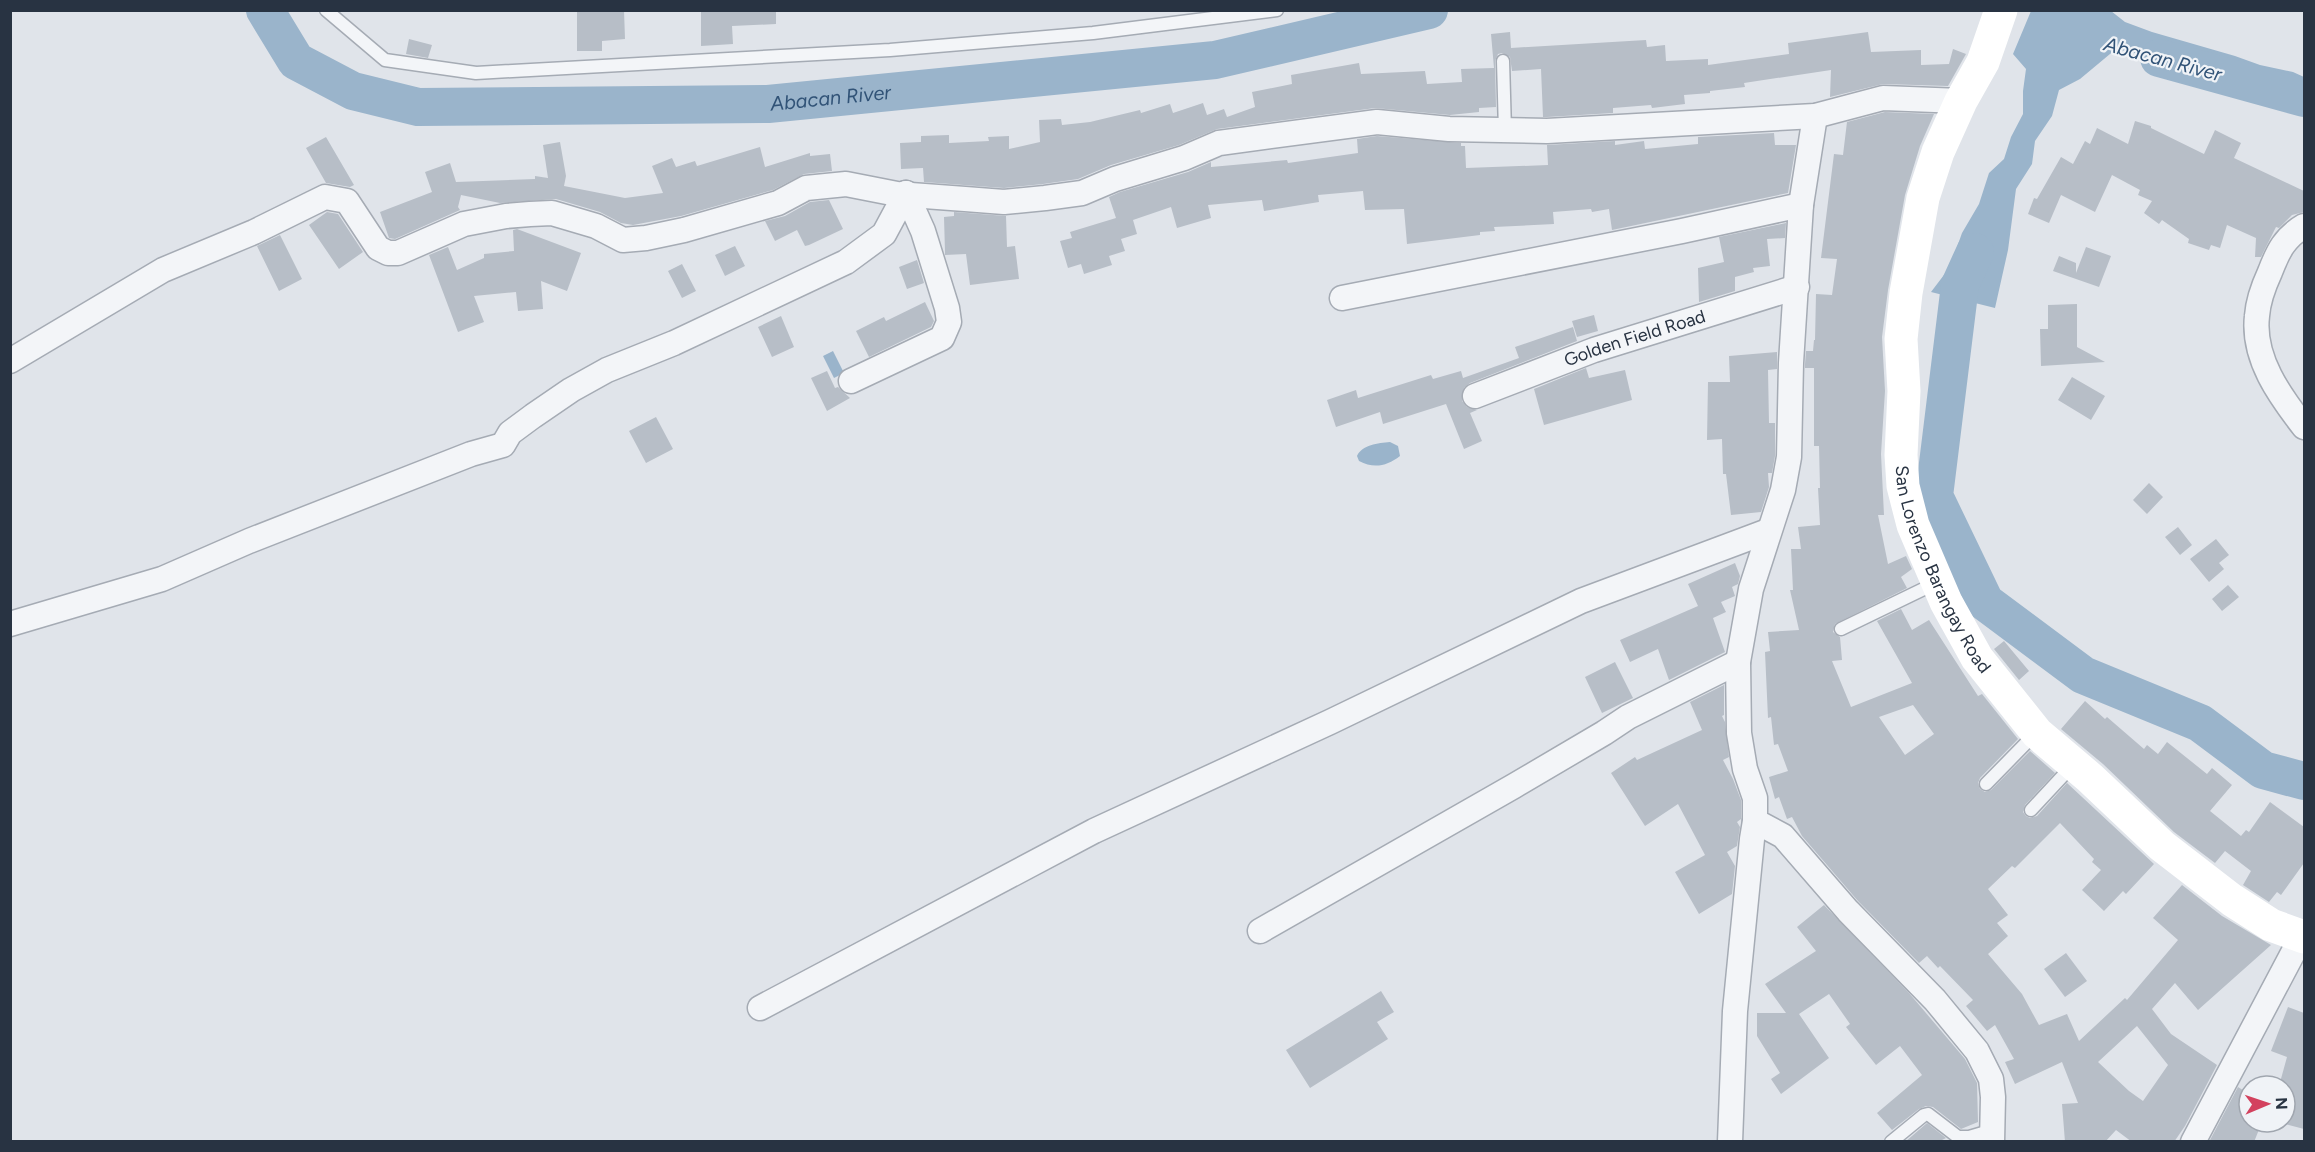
<svg xmlns="http://www.w3.org/2000/svg" width="2315" height="1152" viewBox="0 0 2315 1152" font-family="Figtree,sans-serif">
  <style>
    .water { fill: #9ab4cb }
    .lines { fill: none; stroke-linecap: round; stroke-linejoin: round }
    .river { stroke: #9ab4cb; stroke-width: 38 }
    .building { fill: #b7bec7; fill-rule: evenodd }
    .lane-casing { stroke: #a5abb4; stroke-width: 15 }
    .street-casing { stroke: #a5abb4; stroke-width: 27 }
    .lane { stroke: #f3f5f8; stroke-width: 12 }
    .street { stroke: #f3f5f8; stroke-width: 24 }
    .secondary { stroke: #fff; stroke-width: 33 }
    .labels { text-anchor: middle; dominant-baseline: central; stroke-width: 4.5; stroke-linejoin: round; paint-order: stroke }
    .street-label { font-size: 18px; fill: #283342; stroke: #f0f3f7 }
    .water-label { font-size: 20px; font-style: italic; fill: #315377; stroke: #f0f3f7 }
  </style>
  <rect width="100%" height="100%" fill="#e0e4ea"/>
  <path class="water" d="M2031 11H2111L2125 22 2152 32 2235 56 2260 65 2293 72 2304 77V103L2232 75 2181 68 2144 55 2116 49 2080 79 2059 90 2052 116 2035 141 2032 164 2016 189 2008 250 1995 308 1931 292 1950 267 1962 233 1979 204 1989 173 2004 159 2011 137 2023 114V91L2026 69 2013 54Z
    M833 351 844 373 834 378 823 356Z
    M1390 442 1398 446 1400 456C1387 466 1374 469 1359 461L1357 456C1362 445 1378 443 1390 442Z"/>
  <g class="lines">
    <g class="river">
      <path id="s1" d="M265 10 296 61 353 91 418 107 768 104 1215 60 1429 10"/>
      <path d="M2159 58 2304 98"/>
      <path d="M1975 252 1960 285 1934 496 1985 602 2083 675 2200 723 2263 770 2304 781"/>
    </g>
  </g>
  <path class="building" d="M577 10H624L625 39 602 41V51H577Z
    M701 10H776V24L732 26 733 44 701 46Z
    M1510 32 1511 48 1646 40 1647 47 1665 45 1666 61 1708 59V65L1789 54 1788 43 1868 32 1871 52 1921 50V65L1949 64 1953 49 1966 54 1948 86 1883 84 1830 97 1831 70 1744 83 1745 87 1710 91V93L1684 95 1685 104 1652 108 1651 105 1613 108V113L1547 117H1543L1541 69 1512 71 1510 57 1502 53 1498 54 1495 61 1496 107 1479 108V112L1450 115 1375 108 1217 129 1179 145 1111 165 1078 179 1043 184 1004 188 924 182 923 168 901 169 900 143 921 142V136L949 135V143L989 141 988 137 1009 136V149L1040 142 1039 120 1061 119 1062 125 1090 122 1140 110 1141 113 1170 104 1173 113 1203 103 1207 115 1224 109 1227 117 1255 107 1252 92 1292 84 1291 75 1359 63 1361 74 1425 71 1427 84 1462 82 1461 69 1494 68 1491 34Z
    M409 39 432 45 428 58 406 54Z
    M1885 112 1934 114 1920 146 1905 195 1888 290 1882 337 1885 391 1881 454 1884 515H1878L1888 564 1906 556 1912 569 1901 577 1907 588 1835 624 1833 632 1840 637 1842 660 1832 661 1851 707 1912 683 1877 621 1901 609 1912 630 1929 620 1978 696 1982 694 2018 739 1980 778 1978 783 1980 789 1985 792 1991 790 2030 751 2055 773 2025 805 2023 812 2026 816 2030 818 2037 816 2067 783 2154 864 2126 894 2123 891 2104 911 2082 890 2101 870 2092 862 2094 859 2060 823 2015 868 2012 866 1988 889 2008 915 1997 923 2008 936 1988 954 2022 994 2039 1025 2067 1014 2079 1041 2125 998 2127 1000 2178 940 2153 918 2182 885 2222 916 2271 945 2198 1010 2175 983 2152 1009 2171 1034 2217 1065 2185 1126 2174 1142H2132L2116 1130 2105 1142H2065L2062 1104 2078 1103 2062 1062 2015 1084 2005 1062 2014 1059 1995 1025 1987 1031 1966 1006 1973 1000 1940 966 1938 968 1927 956 1919 963 1858 901 1802 836 1792 817 1787 819 1779 797 1775 799 1769 777 1788 771 1778 744 1774 745 1771 717 1768 718 1765 652 1770 651 1768 632 1799 630 1790 590H1793L1791 549H1801L1798 527 1820 525 1818 488H1820L1819 446H1814V368H1805V364L1806 351H1813L1814 340H1815L1816 294 1832 295 1837 259 1821 258 1834 154 1843 155 1847 122ZM1913 705 1934 734 1905 755 1879 717ZM2137 1026 2168 1065 2143 1101 2129 1091 2098 1062Z
    M2135 121 2151 126V128L2204 154 2215 130 2241 143 2234 158 2304 191V212L2292 215 2279 228 2276 227 2261 257H2255L2256 238 2227 225 2220 248 2211 245 2209 250 2188 243 2189 239 2162 220 2159 224 2144 213 2152 201 2138 195 2140 190 2112 175 2095 212 2061 195 2049 223 2028 214 2034 198 2037 199 2061 157 2073 164 2085 141 2090 144 2097 128 2128 144Z
    M1774 133 1775 145H1796L1788 193 1612 230 1609 209 1592 212 1591 209 1553 212 1554 224 1494 227 1495 231 1480 232V235L1407 244 1404 209 1365 210 1363 191 1318 195 1319 202 1264 211 1262 200 1208 205 1211 218 1177 228 1171 207 1133 220 1137 234 1121 239 1125 251 1109 256 1112 265 1084 274 1081 264 1068 268 1060 241 1072 238 1070 232 1116 218 1109 197 1120 192 1188 172 1211 162V167L1287 160 1288 163 1358 153 1357 139 1377 136 1461 143V146H1465L1466 168 1548 165 1547 145 1615 141V145L1644 141 1645 149 1698 144V137Z
    M326 137 354 185 350 187 326 183 306 148Z
    M560 142 566 176 564 186 625 198 663 193 652 166 672 158 676 167 695 161 697 166 760 147 765 167 810 153V156L830 154 832 171 804 174 773 190 681 216 633 225 621 223 600 212 556 199 500 203 461 195 458 207 460 210 395 239 389 238 380 212 432 192 425 172 450 163 456 182 535 179V176L548 178 543 145Z
    M829 200 843 229 809 245 805 246 797 230 775 241 765 221 785 216 810 202Z
    M327 212 338 214 363 252 339 269 309 225Z
    M954 212 1006 216 1007 247 1015 246 1019 279 970 285 966 254 945 255V252L944 217 954 216Z
    M1786 223 1785 238 1767 239 1770 266 1753 268 1754 272 1735 277V291L1699 302 1698 268 1724 262 1719 237Z
    M517 229 581 253 567 291 541 281 543 309 518 311 516 292 474 296 484 322 458 332 429 255 448 247 457 270 484 258V254L514 251 513 230Z
    M280 235 302 279 279 291 257 246Z
    M735 246 745 266 725 276 715 255Z
    M2086 247 2111 256 2099 287 2053 271 2059 256 2076 263V273Z
    M917 260 924 283 907 289 899 267Z
    M682 264 696 291 682 298 668 271Z
    M925 302 934 321 931 327 869 357 856 331 884 317 886 321Z
    M2077 304V347L2105 362 2041 366 2040 329H2048V305Z
    M1594 315 1598 331 1577 337 1572 321Z
    M781 316 794 347 772 357 758 327Z
    M1573 327 1577 341 1470 383 1464 388 1462 401 1467 407 1477 410 1470 413 1482 441 1464 449 1446 404 1383 424 1380 412 1336 427 1327 400 1356 390 1358 398 1431 375 1433 379 1461 371 1463 378 1519 358 1515 347Z
    M1777 352V369L1768 370 1769 423H1775V456L1772 473H1768L1769 487 1761 512 1731 515 1726 474H1723L1722 439 1707 440 1708 382H1730L1729 356Z
    M1586 368 1589 378 1625 370 1632 400 1544 425 1534 389Z
    M827 371 835 388 838 387 850 398 827 411 811 378Z
    M2072 377 2105 396 2091 420 2058 400Z
    M656 417 673 449 646 463 629 431Z
    M2149 483 2163 497 2147 514 2133 500Z
    M2178 527 2192 545 2180 555 2165 537Z
    M2216 539 2229 555 2219 563 2224 569 2209 582 2190 559Z
    M1735 563 1740 576 1738 584 1732 587 1735 596 1721 602 1726 612 1713 618 1725 652 1669 680 1658 649 1630 662 1620 640 1698 606 1688 584Z
    M2228 585 2239 597 2222 611 2212 599Z
    M2004 641 2029 671 2019 680 1994 649Z
    M1615 662 1633 698 1602 713 1585 677Z
    M1724 685V715L1722 716 1725 722 1729 757 1723 760 1733 779 1741 800V819L1737 822 1740 827 1737 846 1727 852 1735 866 1732 894 1699 914 1675 872 1705 855 1678 804 1645 826 1611 773 1635 757 1637 760 1702 730 1690 702Z
    M2085 701 2105 719 2107 717 2144 749 2147 745 2158 754 2167 742 2207 774 2212 768 2232 785 2210 811 2241 836 2246 830 2249 832 2270 802 2304 827V863L2281 895 2277 892 2269 902 2243 885 2251 871 2225 851 2215 863 2174 832 2103 764 2061 729Z
    M1824 905 1909 993 1965 1059 1977 1083 1978 1122 1961 1129 1933 1107 1926 1106 1919 1109 1892 1130 1877 1113 1922 1075 1900 1046 1876 1065 1846 1027 1850 1024 1829 994 1799 1014 1829 1058 1781 1094 1771 1079 1780 1073 1757 1036V1013H1786L1765 984 1816 951 1797 927Z
    M2066 953 2087 981 2065 997 2044 969Z
    M1381 991 1394 1012 1377 1022 1388 1039 1310 1088 1286 1050Z
    M2288 1007 2304 1013V1129L2285 1124V1086H2279L2287 1057 2271 1051Z
    M2238 1087 2249 1094V1122H2262L2254 1142H2209Z
    M1927 1123 1946 1138 1938 1142H1905Z"/>
  <g class="lines">
    <defs>
      <path id="lane" d="M326 10 385 60 476 73 890 50 1093 33 1277 10
        M1503 61 1505 131
        M1841 629 1936 583
        M1986 784 2036 733
        M2031 810 2073 765
        M1891 1142 1924 1115 1928 1114 1958 1137H1969L1993 1130"/>
      <g id="street">
        <path d="M1815 116 1801 205 1791 363 1789 457 1783 490 1751 589 1738 662 1739 733 1745 769 1755 798V821L1783 836 1848 911 1935 1000 1977 1051 1991 1079 1993 1097 1992 1142"/>
        <path d="M2304 226C2285 237 2278 251 2270 272 2264 285 2258 301 2257 316 2252 358 2280 396 2304 427"/>
        <path d="M1342 298 1682 231 1801 205"/>
        <path d="M10 361 163 270 254 232 325 197 347 201 378 248 388 253H398L464 224 506 216 530 214 552 213 596 226 623 240 646 238 684 230 778 203 806 188 846 184 897 194 965 199 1004 202 1045 198 1082 193 1115 179 1184 158 1219 143 1377 122 1449 129 1547 131 1815 116 1883 98 1961 101"/>
        <path d="M851 381 942 338 949 322 947 308 923 231 906 193"/>
        <path id="s2" d="M1475 396 1594 350 1797 287"/>
        <path d="M10 624 162 579 249 541 471 454 503 445 510 433 533 416 571 390 607 370 674 343 846 262 884 234 906 193"/>
        <path d="M1260 931 1514 786 1604 733 1628 717 1738 662"/>
        <path d="M760 1008 1094 831 1330 722 1581 601 1768 531"/>
        <path d="M1730 1142 1735 1011 1752 839 1755 821"/>
        <path d="M2193 1142 2302 936"/>
      </g>
    </defs>
    <use href="#lane" class="lane-casing"/>
    <use href="#street" class="street-casing"/>
    <use href="#lane" class="lane"/>
    <use href="#street" class="street"/>
    <path class="secondary" id="s3" d="M2001 10 1983 62 1961 101 1938 152 1923 198 1906 293 1901 339 1904 391 1901 455 1903 486 1913 525 1946 602 1977 658 2037 733 2090 778 2162 846 2232 900 2271 925 2304 937"/>
  </g>
  <g class="labels">
    <g class="street-label">
      <text stroke="none"><textPath href="#s2" startOffset="170">Golden Field Road</textPath></text>
      <text stroke="none"><textPath href="#s3" startOffset="586">San Lorenzo Barangay Road</textPath></text>
    </g>
    <g class="water-label">
      <text transform="translate(2163 59) rotate(15)">Abacan River</text>
      <text stroke="none"><textPath href="#s1" startOffset="604">Abacan River</textPath></text>
    </g>
  </g>
  <rect width="2315" height="1152" fill="none" stroke="#283342" stroke-width="24"/>
  <g transform="translate(2267 1104) rotate(88)"><circle r="28" fill="#f0f3f7" stroke="#a0a6af" stroke-width="1.5"/>
  <path d="M0-4.5L10 22L0 15L-10 22Z" fill="#d3415e"/>
  <text y="-9" font-size="16" font-weight="bold" text-anchor="middle" fill="#283342">N</text>
  </g>
</svg>
